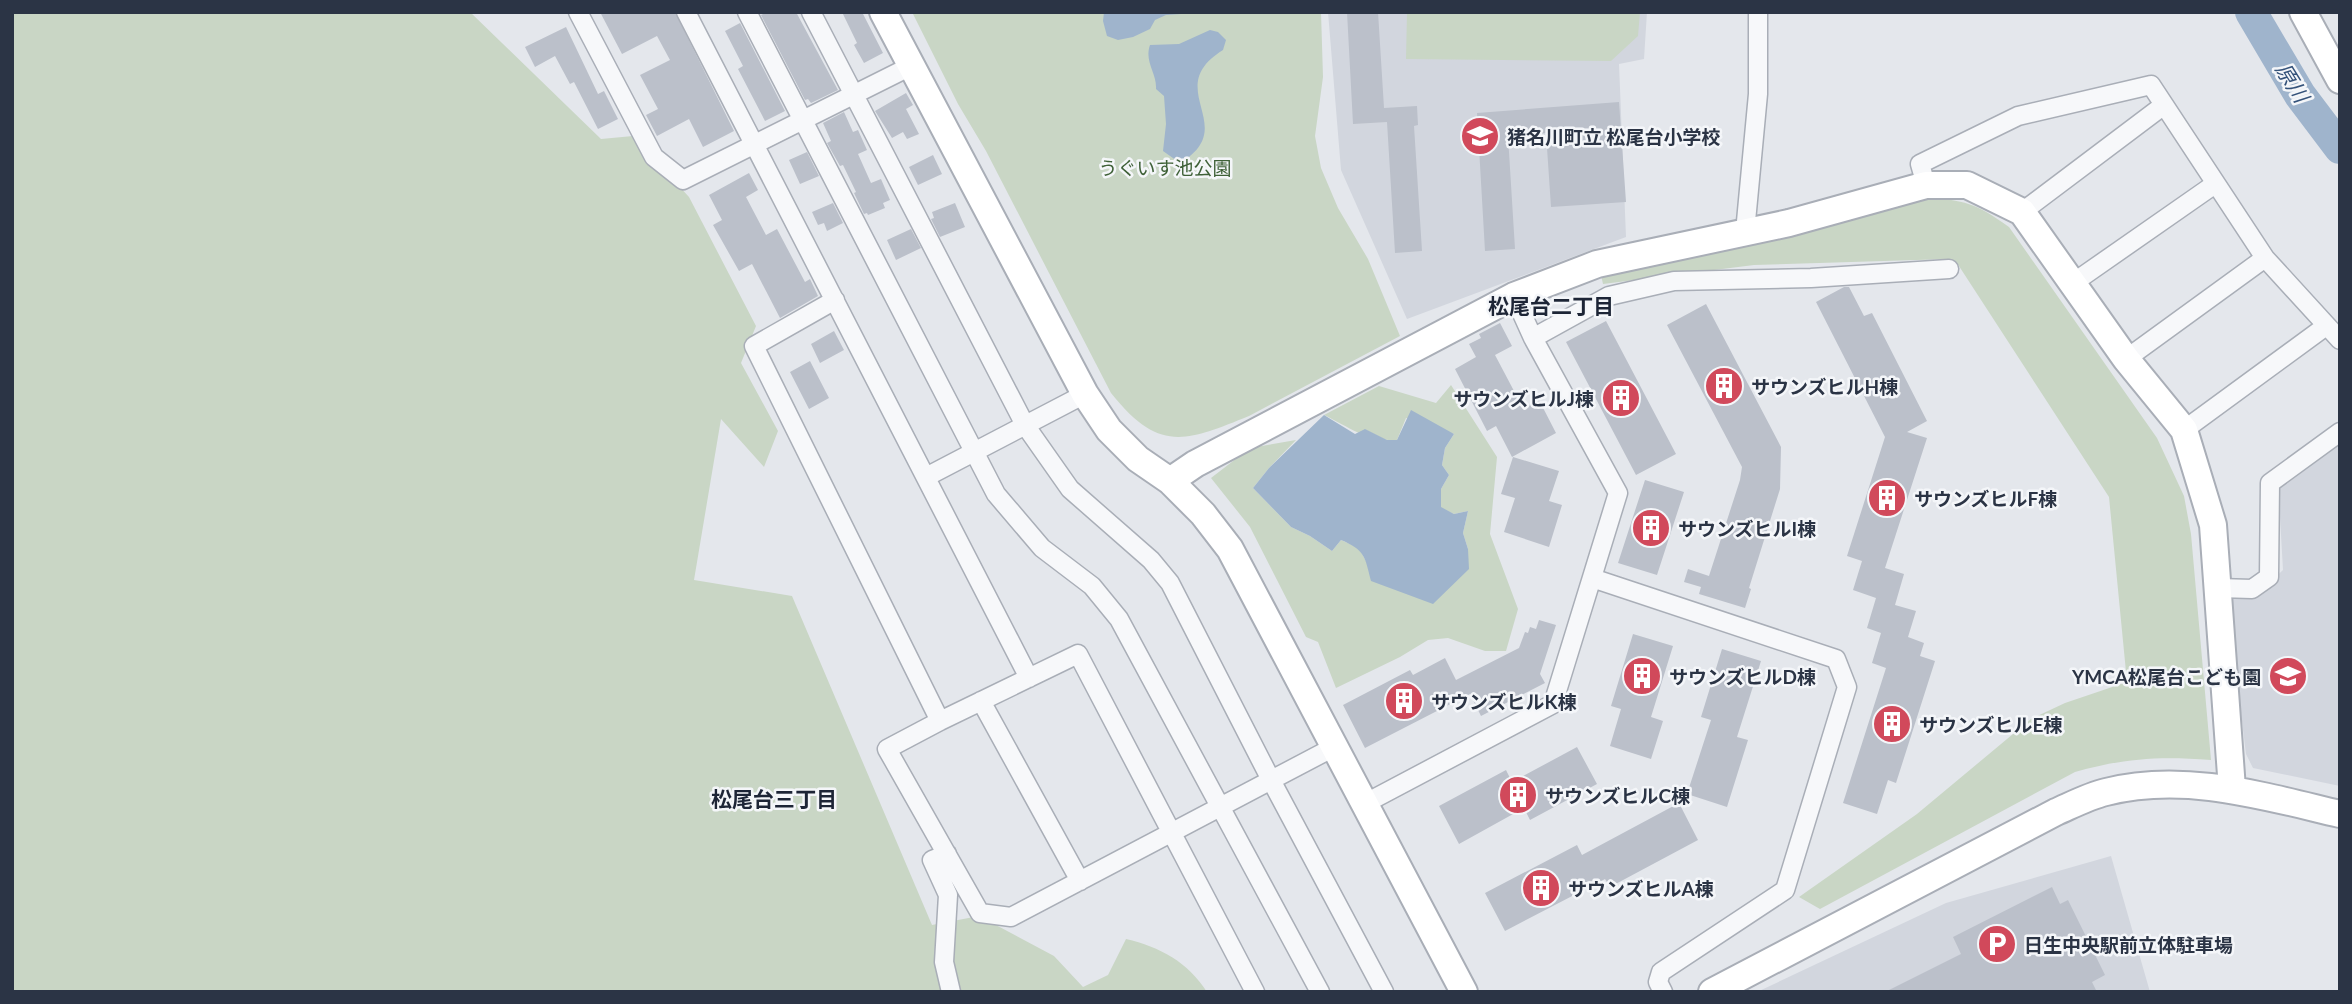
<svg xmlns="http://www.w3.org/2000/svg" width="2352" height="1004" viewBox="0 0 2352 1004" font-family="Lato,'Noto Sans JP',sans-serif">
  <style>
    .built { fill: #d2d6de }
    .green { fill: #c9d6c5 }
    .water { fill: #9fb4cc }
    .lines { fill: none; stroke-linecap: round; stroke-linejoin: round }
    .river { stroke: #9fb4cc; stroke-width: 32 }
    .building { fill: #bbc0ca }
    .street-casing { stroke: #a9aeb7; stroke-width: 21 }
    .secondary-casing { stroke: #a9aeb7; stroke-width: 30 }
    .street { stroke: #f7f8fa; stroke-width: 18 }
    .secondary { stroke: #fff; stroke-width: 26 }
    .labels { text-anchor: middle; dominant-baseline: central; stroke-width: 5; stroke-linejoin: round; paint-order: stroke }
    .poi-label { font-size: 19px; font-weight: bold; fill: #2b3445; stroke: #f4f6f9; text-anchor: start }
    .park-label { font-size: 19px; fill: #3f6138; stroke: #f4f6f9 }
    .water-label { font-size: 21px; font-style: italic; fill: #34527a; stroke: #f4f6f9 }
    .neighbourhood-label { font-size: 21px; font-weight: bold; fill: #1d2536; stroke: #f4f6f9 }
  </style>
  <rect width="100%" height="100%" fill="#e4e7ec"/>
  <path class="built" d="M1328 12H1647L1644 59 1619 64 1626 237 1407 319 1341 170Z
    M2340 440V786L2253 768 2246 754 2227 599 2235 591 2264 588 2283 570 2278 482Z
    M2111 856 2150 992H1757L1946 903Z"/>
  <path class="green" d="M12 12H470L601 139 633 136 689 197 756 326 741 363 778 431 764 467 721 419 694 580 792 596 932 925 979 916 1054 956 1083 987 1108 975 1126 939C1160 947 1188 962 1207 992H12Z
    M912 12H1321L1323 77 1315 136 1321 168 1338 208 1368 259 1400 336 1249 416C1185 442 1159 453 1111 393L986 151 958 104Z
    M1407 12H1640L1638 36 1611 61 1406 59Z
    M1924 197C1966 201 1974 202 2009 227L2157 438 2184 496 2191 534 2211 760C2159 756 2125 758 2075 772L1820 909 1799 897 1917 814 2031 719 2065 703 2127 682 2109 497 1957 263 1949 259 1754 265 1603 284 1601 275Z
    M1451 385 1497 457 1490 534 1518 609 1506 651H1485L1448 638 1428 640 1400 657 1336 688 1318 642 1306 637 1250 527 1211 478 1250 448 1296 440 1269 468 1253 488 1291 527 1310 536 1332 551 1341 540 1359 548 1367 563 1468 549 1463 533 1468 511 1454 514 1441 508V489L1449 475 1442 465 1445 448 1454 434 1406 418 1397 440C1365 441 1351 428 1324 415L1379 386 1436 403Z"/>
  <path class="water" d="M1104 12H1183L1181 14 1166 15 1155 20 1150 29 1133 37 1118 40 1107 36 1103 21Z
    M1210 30 1218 32 1226 40 1223 50C1160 89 1242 126 1180 163L1163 151 1166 124 1164 96 1156 89C1157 73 1144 62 1150 45L1179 44Z
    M1411 410 1454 434 1445 448 1442 465 1449 475 1441 489V507L1454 514 1468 511 1463 533 1468 549 1469 569 1433 604 1371 581C1365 557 1365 550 1341 540L1332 551 1310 536 1291 527 1253 488 1269 468 1324 415 1355 434 1365 429 1387 440H1397Z"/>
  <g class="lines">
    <path class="river" d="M2251 12 2300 95 2340 148"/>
  </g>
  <path class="building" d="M600 12H675L734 131 703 147 689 119 657 136 646 115 658 109 640 75 670 60 657 36 622 54Z
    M767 12H796L838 90 811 103 808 99 805 100 761 15Z
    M842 12H862L883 53 864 63 854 45 857 43Z
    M1347 12H1378L1384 108 1417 106 1418 125 1414 126 1422 251 1395 253 1387 122 1353 124Z
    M740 23 785 111 765 121 738 69 743 66 725 31Z
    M566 27 598 94 604 91 618 119 598 129 574 82 570 84 555 56 535 67 525 47Z
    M906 93 913 105 906 109 919 134 907 139 903 132 892 138 875 111Z
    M1619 102 1626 202 1551 207 1546 133 1508 136 1515 249 1485 251 1477 113Z
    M844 112 853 132 858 130 867 150 858 154 871 183 881 179 890 200 883 203 885 208 868 215 867 213 864 214 854 193 856 192 843 165 840 166 827 143 831 141 823 123Z
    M807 152 819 176 800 184 789 160Z
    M933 155 942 174 918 185 909 167Z
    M749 173 758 190 746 197 766 235 777 229 805 282 810 279 818 296 780 318 752 264 739 271 713 225 722 220 709 195Z
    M833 203 843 223 827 231 824 223 818 225 812 212Z
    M955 203 965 227 940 237 931 219 934 218 932 212Z
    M911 229 921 248 896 260 887 240Z
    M1844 287H1849L1864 316 1872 313 1927 421 1907 432 1927 438 1885 568 1904 574 1895 605 1916 611 1908 637 1924 643 1920 656 1935 661 1896 783 1888 780 1877 814 1843 803 1886 668 1872 663 1881 633 1867 628 1876 598 1853 590 1862 561 1847 556 1885 437 1816 302Z
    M1706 304 1781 447 1780 489 1749 588 1751 589 1745 608 1699 594 1701 587 1684 582 1688 569 1709 576 1740 480 1742 467 1667 325Z
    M1606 321 1676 454 1636 475 1566 342Z
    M1500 323 1512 346 1495 355 1523 408 1539 400 1556 433 1512 457 1496 426 1487 431 1455 369 1476 357 1469 344 1481 338 1479 334Z
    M834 331 844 350 820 363 811 344Z
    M810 361 829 398 809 409 790 372Z
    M1513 457 1559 471 1549 501 1562 505 1549 547 1504 532 1515 498 1501 494Z
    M1645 480 1684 492 1657 575 1618 563Z
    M1539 620 1556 625 1540 674 1545 683 1481 716 1470 694 1365 748 1343 705 1410 670 1413 675 1445 658 1456 680 1519 648 1525 632 1528 633 1530 627 1536 629Z
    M1633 634 1673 646 1651 717 1663 721 1651 759 1610 746 1621 709 1611 706Z
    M1722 649 1761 661 1737 737 1748 740 1727 807 1687 794 1711 720 1701 717Z
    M1577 747 1597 784 1530 820 1524 808 1459 844 1439 806 1506 770 1512 782Z
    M1679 803 1698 840 1610 887 1605 879 1505 931 1485 893 1577 845 1582 855Z
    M2052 887 2060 904 2068 900 2105 975 2092 982 2097 992H1885L1961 954 1953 937Z"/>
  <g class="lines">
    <defs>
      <path id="street" d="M578 12 654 157 683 180 911 66
        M686 12 1029 678
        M747 12 996 494 1042 548 1092 586 1119 619 1320 992
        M811 12 1025 425 1070 489 1151 560 1170 583 1271 780 1384 992
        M1926 185 1920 164 2018 116 2151 85 2265 258 2340 340
        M2022 212 2164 105
        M1745 232 1758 94V12
        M2073 283 2215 184
        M835 300 754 346 940 721 887 749 980 913 1011 917 1334 747
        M1533 338 1609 296 1674 281 1811 278 1949 269
        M2126 359 2265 258
        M2184 430 2326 326
        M926 477 1085 394
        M1592 578 1836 659 1847 687 1785 890 1661 972 1658 982 1663 992
        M2219 588 2252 589 2269 577 2270 483 2340 432
        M981 701 1080 881
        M940 721 1078 654 1255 992
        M1364 804 1553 704 1618 493 1533 338 1514 296
        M947 854 932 860 948 895 944 962 951 992"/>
      <path id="secondary" d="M883 12 1085 394 1109 430 1138 459 1170 481 1203 514 1230 549 1464 992
        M2303 12 2340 80
        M1170 481 1195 464 1514 296 1597 264 1789 223 1926 185H1967L2022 212 2126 359 2184 430 2213 525 2232 789
        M1712 992 2056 812C2072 805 2089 796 2106 792 2184 772 2263 796 2340 814"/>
    </defs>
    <use href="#street" class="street-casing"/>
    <use href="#secondary" class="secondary-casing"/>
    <use href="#street" class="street"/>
    <use href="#secondary" class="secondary"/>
  </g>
  <defs>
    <symbol id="school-disc" viewBox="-11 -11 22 22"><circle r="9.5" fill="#d1495b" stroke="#f4f6f9"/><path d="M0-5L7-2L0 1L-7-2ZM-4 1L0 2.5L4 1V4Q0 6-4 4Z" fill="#fff"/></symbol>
    <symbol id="building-disc" viewBox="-11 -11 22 22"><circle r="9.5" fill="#d1495b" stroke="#f4f6f9"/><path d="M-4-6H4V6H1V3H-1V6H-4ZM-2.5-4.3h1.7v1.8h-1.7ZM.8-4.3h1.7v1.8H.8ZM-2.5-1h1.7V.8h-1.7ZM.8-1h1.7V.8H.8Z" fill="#fff"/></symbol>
    <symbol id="parking-disc" viewBox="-11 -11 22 22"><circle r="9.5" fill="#d1495b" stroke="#f4f6f9"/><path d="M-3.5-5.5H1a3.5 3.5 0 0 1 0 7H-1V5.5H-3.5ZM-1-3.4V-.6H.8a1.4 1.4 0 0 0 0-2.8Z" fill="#fff"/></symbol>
  </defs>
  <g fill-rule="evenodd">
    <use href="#school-disc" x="1458" y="114" width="44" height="44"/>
    <use href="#building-disc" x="1702" y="364" width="44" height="44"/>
    <use href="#building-disc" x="1599" y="376" width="44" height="44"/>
    <use href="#building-disc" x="1865" y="476" width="44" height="44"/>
    <use href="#building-disc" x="1629" y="506" width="44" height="44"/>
    <use href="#building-disc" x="1620" y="654" width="44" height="44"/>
    <use href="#school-disc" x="2266" y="654" width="44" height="44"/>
    <use href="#building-disc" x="1382" y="679" width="44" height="44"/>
    <use href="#building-disc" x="1870" y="702" width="44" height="44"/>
    <use href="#building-disc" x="1496" y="773" width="44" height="44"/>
    <use href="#building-disc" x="1519" y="866" width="44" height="44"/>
    <use href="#parking-disc" x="1975" y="922" width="44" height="44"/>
  </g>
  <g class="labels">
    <g class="poi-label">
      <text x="1507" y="136">猪名川町立 松尾台小学校</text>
      <text x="1751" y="386">サウンズヒルH棟</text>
      <text x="1594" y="398" text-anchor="end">サウンズヒルJ棟</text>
      <text x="1914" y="498">サウンズヒルF棟</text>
      <text x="1678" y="528">サウンズヒルI棟</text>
      <text x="1669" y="676">サウンズヒルD棟</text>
      <text x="2261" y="676" text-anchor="end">YMCA松尾台こども園</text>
      <text x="1431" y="701">サウンズヒルK棟</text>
      <text x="1919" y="724">サウンズヒルE棟</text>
      <text x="1545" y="795">サウンズヒルC棟</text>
      <text x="1568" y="888">サウンズヒルA棟</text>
      <text x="2024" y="944">日生中央駅前立体駐車場</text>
    </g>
    <g class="park-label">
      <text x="1165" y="167">うぐいす池公園</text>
    </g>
    <g class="water-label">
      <text transform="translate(2293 82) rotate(58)">原川</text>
    </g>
    <g class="neighbourhood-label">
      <text x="1551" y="305">松尾台二丁目</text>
      <text x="774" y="798">松尾台三丁目</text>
    </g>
  </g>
  <rect width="2352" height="1004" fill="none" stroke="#2b3445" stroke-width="28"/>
</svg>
